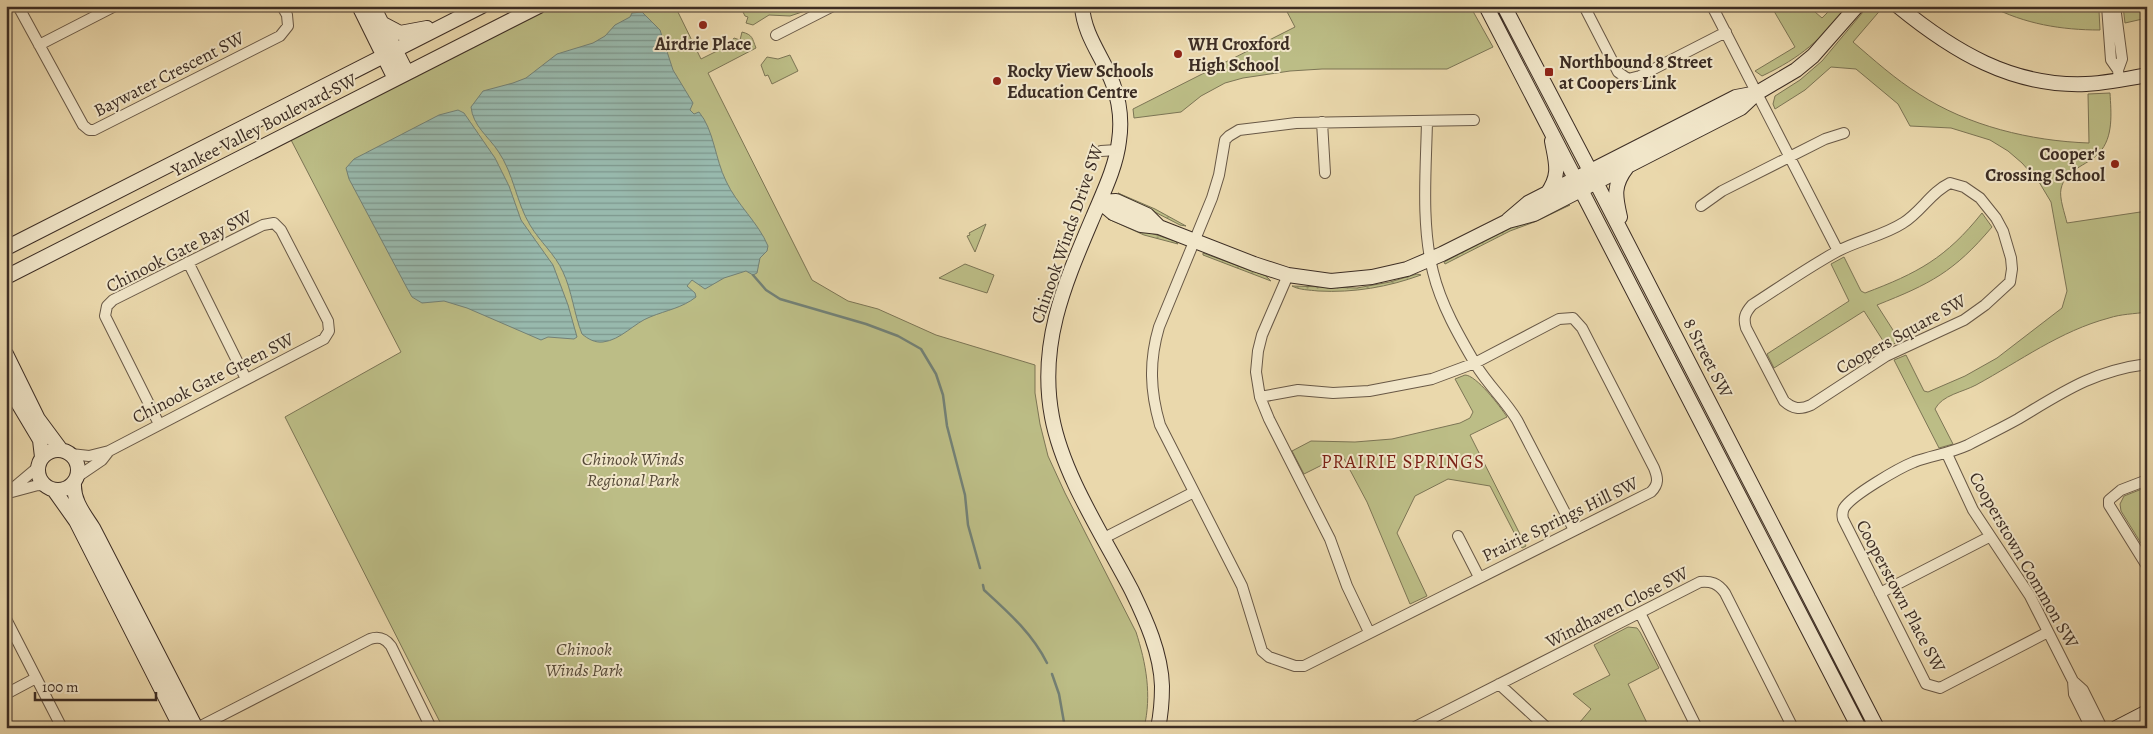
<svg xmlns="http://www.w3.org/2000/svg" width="2153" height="734" viewBox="0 0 2153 734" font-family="Alegreya,serif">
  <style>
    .grass { fill: url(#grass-dots); stroke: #7c7555 }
    .park { fill: #bcbd86; stroke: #7c7555 }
    .water { fill: url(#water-rules); stroke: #738176 }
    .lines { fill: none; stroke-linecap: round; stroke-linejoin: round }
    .stream { stroke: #738176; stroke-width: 2.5 }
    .street-casing { stroke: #685846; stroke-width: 12 }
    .secondary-casing { stroke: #3c2d24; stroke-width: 16 }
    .street { stroke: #f1e6c9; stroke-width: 10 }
    .secondary { stroke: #f1e6c9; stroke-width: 14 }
    .poi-dot { fill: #8f2418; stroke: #f1e6c9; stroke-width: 2 }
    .labels { text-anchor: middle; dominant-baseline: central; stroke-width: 4; stroke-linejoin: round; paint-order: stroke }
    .poi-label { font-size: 18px; font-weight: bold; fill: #3c2d24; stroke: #f1e6c9; text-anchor: start }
    .street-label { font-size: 18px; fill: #3c2d24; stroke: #f1e6c9 }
    .park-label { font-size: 18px; font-style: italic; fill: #564a38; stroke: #f1e6c9 }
    .neighbourhood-label { font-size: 19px; letter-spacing: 1px; fill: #7a1f14; stroke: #f1e6c9 }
  </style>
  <defs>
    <pattern id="grass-dots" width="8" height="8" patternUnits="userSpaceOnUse" patternTransform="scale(1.25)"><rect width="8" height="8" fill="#bcbd86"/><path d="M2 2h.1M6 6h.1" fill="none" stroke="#9a9a6d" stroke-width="1.8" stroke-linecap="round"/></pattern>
    <pattern id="water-rules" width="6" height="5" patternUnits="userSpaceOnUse" patternTransform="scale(1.25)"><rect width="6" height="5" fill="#98b9ad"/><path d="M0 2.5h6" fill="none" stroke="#7d978d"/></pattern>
  </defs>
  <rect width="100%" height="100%" fill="#ead8ac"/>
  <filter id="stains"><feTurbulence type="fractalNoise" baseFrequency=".004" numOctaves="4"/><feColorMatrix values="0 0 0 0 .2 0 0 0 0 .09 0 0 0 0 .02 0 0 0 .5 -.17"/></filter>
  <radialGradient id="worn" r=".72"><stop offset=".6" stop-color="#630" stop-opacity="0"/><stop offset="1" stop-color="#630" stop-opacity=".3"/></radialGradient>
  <path class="grass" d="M1118 193 1155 209 1186 226 1180 225Z
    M1570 205 1537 221 1510 231 1445 264 1444 262 1512 227Z
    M1108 219 1175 241 1178 244 1144 235Z
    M1203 253 1266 276 1271 281 1203 255Z
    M1417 274 1421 275C1388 287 1354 293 1318 291 1310 290 1299 290 1292 286L1357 288 1390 282Z"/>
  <path class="park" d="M553 6H675L701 59 729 45 734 38 740 40 742 32C753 35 752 38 756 48L708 73 812 280 848 301 878 309 936 335 1035 365V393L1040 424 1048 456 1065 493 1136 632C1146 663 1152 695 1144 728H443L285 417 401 352 290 138Z
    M740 6H805V11L790 16 769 15 753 25 746 23 748 17 745 16Z
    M1284 6H1470L1493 47 1447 69H1322L1290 71 1243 78 1225 83 1201 96 1181 112 1134 118 1133 109 1295 27Z
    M1771 6H1808L1822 18 1834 6H1848C1820 40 1802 57 1762 76L1755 71 1795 47Z
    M1868 6 1883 7 1853 42C1874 60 1895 79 1919 94 1968 126 2031 141 2089 143L2088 94 2110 93C2111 112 2114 137 2099 153 2087 166 2065 169 2061 189 2059 198 2065 214 2067 223L2147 211V312C2134 314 2121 314 2109 318 2060 331 2020 361 1976 385 1963 392 1942 395 1935 409L1953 444 1939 448 1894 360 1906 355 1924 391 1928 392 1965 376 1997 358 2062 308 2067 291 2051 202 2039 182 2022 163 2008 151 1990 140 1951 128 1910 126 1898 104 1856 69 1831 67 1805 90 1775 109 1773 104 1775 96 1800 80 1822 61Z
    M1990 6H2042L2064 10 2099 11 2100 30C2061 30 2025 24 1990 6Z
    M2123 6H2147V18L2125 23Z
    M790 55 798 71 772 84 768 75 765 76 761 65 767 57 778 59Z
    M1982 213 1992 227C1954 272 1930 284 1877 305L1900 341 1887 347 1864 311 1774 368 1767 354 1849 301 1831 264 1844 257 1861 291 1865 293C1918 273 1946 258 1982 213Z
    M986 224 975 252 967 236 970 235 969 233Z
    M965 264 994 275 987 293 939 278Z
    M1465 375C1476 375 1500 406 1507 417L1470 435 1526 546 1522 548 1490 486 1448 479 1415 496 1397 533 1427 596 1410 604 1367 502 1342 455 1304 474 1292 451 1311 441 1355 442 1392 439 1460 423 1470 418 1473 412 1455 379Z
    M2147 487V553L2121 511 2120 504 2124 496Z
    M1628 627 1637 628 1640 632 1659 668 1628 684 1647 723 1627 726 1614 724 1613 728H1575L1591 709 1573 694 1610 675 1594 645Z"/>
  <path class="water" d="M642 12 660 30 673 70 693 103 690 110 694 114 699 112C714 130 715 159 726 181 737 205 758 222 768 246L767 251 760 258 757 273 753 275 746 271 724 278 705 289 692 280 687 286 695 293 696 297C682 308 667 310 650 317 634 323 621 340 603 342 595 343 588 339 582 334 574 314 572 291 563 272 555 254 540 242 530 225 516 202 514 174 498 151 488 136 473 126 471 107L483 91 513 83 526 78 557 54 593 43 605 36 615 25 630 17 632 13Z
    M458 110 464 113 495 158 509 186 521 220 553 265 568 305 577 337 574 339 548 337 541 340 467 308 444 301 422 303 412 297 407 288 349 179 346 168 354 159 439 115Z"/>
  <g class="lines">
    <path class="stream" d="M753 275 766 290 780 299 866 324 898 336 921 349 936 374 943 395 947 426 965 495 968 525 980 568
      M983 585 984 590C1008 612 1032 633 1047 663
      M1052 674 1059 694 1065 728"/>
    <defs>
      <path id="street" d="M18 6 83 125 89 130H94L280 36 288 26 287 15 282 6
        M1584 6 1618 72 1628 79 1640 76 1726 32
        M1712 6 1838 251
        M2107 6 2111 60 2118 70
        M2115 6 2122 59 2118 70 2119 80
        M776 35 833 6
        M39 45 115 6
        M1427 121C1426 170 1421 224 1433 272 1441 305 1459 336 1476 365 1488 385 1505 400 1517 420L1574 530
        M1322 122 1325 173
        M1101 151 1117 150
        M1950 183 1964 187 1980 198 1996 218 2003 231 2011 258 2012 269 2010 282 1985 305 1964 320 1886 356 1811 405C1800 410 1793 409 1784 401L1746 328C1743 318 1745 313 1752 305 1780 287 1807 268 1836 252 1858 240 1883 236 1903 223 1921 212 1931 192 1950 183Z
        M1701 206 1722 191 1825 139 1844 133
        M188 262 246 379
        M1288 275 1262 335 1258 351 1256 372 1260 397 1269 419 1330 539 1347 586 1369 632
        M1260 397 1298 390 1333 393 1369 391 1432 379 1475 363 1559 319 1573 318 1582 328 1654 468C1658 478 1659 484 1651 492L1304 666H1295L1269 657 1262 651 1242 586 1160 425C1150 391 1149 361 1159 327L1212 198 1219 175 1225 140 1229 136 1239 130 1296 123 1474 120
        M71 454 89 456 109 451 324 339 329 331 328 321 281 230 274 223 263 225 113 300 107 306 105 316 159 424
        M1947 454 1973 510 2030 596 2073 681 2083 690 2102 728
        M77 477 102 460 109 451
        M2147 480 2121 490 2109 500V505L2147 566
        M12 492 38 485 46 486
        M6 494 38 467
        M1458 536 1479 577
        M1104 538 1194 492
        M1880 593 1989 537
        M1640 613 1697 728
        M6 619 62 728
        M2048 632 1940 688 1926 684 1843 519C1842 515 1842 512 1844 508 1852 495 1899 468 1914 462 1933 455 1948 454 1968 445 1985 436 2002 428 2018 419 2063 392 2093 371 2147 364
        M2073 681 2074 694 2091 728
        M1499 684 1547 728
        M6 694 36 678
        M197 728 370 639C379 636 385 638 391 646L431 728
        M1413 728 1700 582C1711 581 1718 583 1725 593L1793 728"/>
      <path id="secondary" d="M359 6 395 79
        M373 6 407 73
        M1082 6C1084 36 1103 57 1113 84 1120 103 1122 121 1119 141 1116 167 1103 193 1093 217 1065 283 1038 343 1052 417 1063 476 1104 537 1132 591 1146 620 1161 653 1162 686 1162 700 1161 714 1158 728
        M1486 6 1859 728
        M1504 6 1585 161 1877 728
        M1898 6C1953 51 2012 87 2086 84 2106 83 2127 79 2147 75
        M383 24 400 33 427 28
        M1547 194C1561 174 1556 163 1552 141
        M1100 202 1113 213 1141 225 1159 227 1254 264 1288 275 1331 281 1372 277 1407 269 1442 254 1508 221 1534 214 1741 108 1757 93 1796 70 1813 56 1857 6
        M1100 202 1116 201 1147 215 1159 227
        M1620 217C1615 196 1613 185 1627 167
        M1508 220 1528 203 1736 97 1757 93
        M6 248 482 6
        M6 277 539 6
        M6 354 38 419 61 450
        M6 383 40 440 42 457
        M38 470a20 20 0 1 1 40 0a20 20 0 1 1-40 0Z
        M74 483C73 501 84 514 93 528L196 728
        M54 490 76 521 181 728
        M2116 728 2147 712"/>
    </defs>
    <use href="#street" class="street-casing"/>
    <use href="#secondary" class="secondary-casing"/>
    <use href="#street" class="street"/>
    <use href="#secondary" class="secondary"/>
  </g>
  <g class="poi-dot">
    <circle cx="703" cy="25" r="5"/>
    <circle cx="1178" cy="54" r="5"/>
    <rect x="1544" y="67" width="10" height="10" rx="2.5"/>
    <circle cx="997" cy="81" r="5"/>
    <circle cx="2115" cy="164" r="5"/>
  </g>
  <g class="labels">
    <g class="poi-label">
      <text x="703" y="44" text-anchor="middle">Airdrie Place</text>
      <text x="1188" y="44">WH Croxford<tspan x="1188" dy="21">High School</tspan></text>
      <text x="1559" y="62">Northbound 8 Street<tspan x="1559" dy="21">at Coopers Link</tspan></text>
      <text x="1007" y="71">Rocky View Schools<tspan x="1007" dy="21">Education Centre</tspan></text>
      <text x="2105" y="154" text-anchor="end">Cooper's<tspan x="2105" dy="21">Crossing School</tspan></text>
    </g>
    <g class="street-label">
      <text transform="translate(169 74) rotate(-27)">Baywater Crescent SW</text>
      <text transform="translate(264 125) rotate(-27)">Yankee Valley Boulevard SW</text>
      <text transform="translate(1067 234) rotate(-71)">Chinook Winds Drive SW</text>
      <text transform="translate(179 251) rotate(-27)">Chinook Gate Bay SW</text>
      <text transform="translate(1901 334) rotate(-29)">Coopers Square SW</text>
      <text transform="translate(1708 358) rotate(63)">8 Street SW</text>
      <text transform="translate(213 378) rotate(-27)">Chinook Gate Green SW</text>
      <text transform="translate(1560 519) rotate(-26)">Prairie Springs Hill SW</text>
      <text transform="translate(2024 560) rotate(60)">Cooperstown Common SW</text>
      <text transform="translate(1901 596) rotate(62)">Cooperstown Place SW</text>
      <text transform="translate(1617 607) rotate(-27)">Windhaven Close SW</text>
    </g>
    <g class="park-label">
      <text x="633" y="459">Chinook Winds<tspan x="633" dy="21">Regional Park</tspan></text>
      <text x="584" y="649">Chinook<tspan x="584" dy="21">Winds Park</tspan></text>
    </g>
    <g class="neighbourhood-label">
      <text x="1403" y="462">PRAIRIE SPRINGS</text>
    </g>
  </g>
  <rect width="2153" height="734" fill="none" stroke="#ead8ac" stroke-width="25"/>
  <rect x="8" y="8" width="2138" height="719" fill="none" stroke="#3c2d24" stroke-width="2.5"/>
  <rect x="12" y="12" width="2128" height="709" fill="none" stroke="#3c2d24"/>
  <path d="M35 692v8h121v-8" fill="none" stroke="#3c2d24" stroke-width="2.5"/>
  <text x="42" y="692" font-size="15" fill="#3c2d24" stroke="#f1e6c9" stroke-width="4" paint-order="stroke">100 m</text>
  <rect width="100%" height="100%" filter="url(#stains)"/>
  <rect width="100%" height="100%" fill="url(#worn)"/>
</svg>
